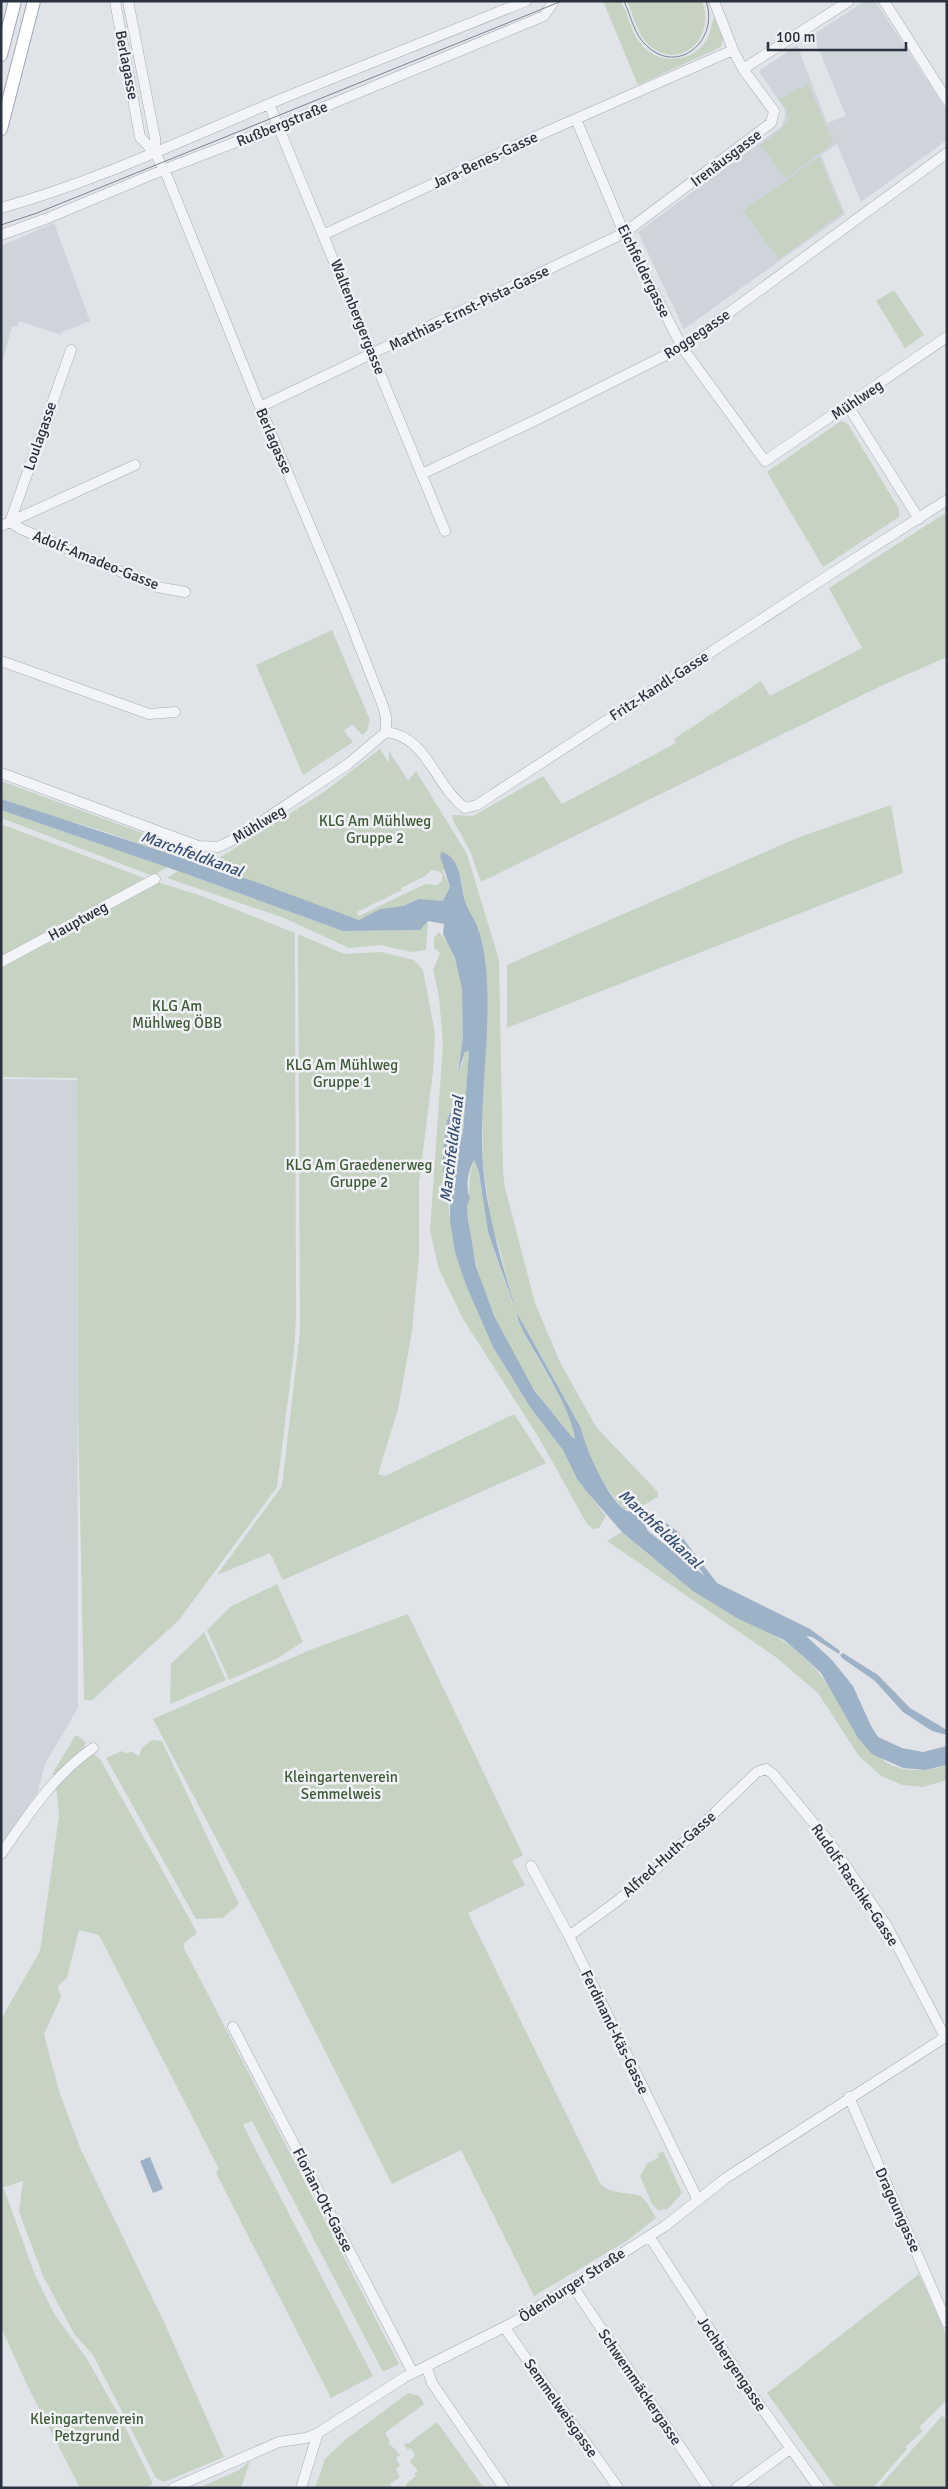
<svg xmlns="http://www.w3.org/2000/svg" width="948" height="2489" viewBox="0 0 948 2489" font-family="Signika,sans-serif">
  <style>
    .built { fill: #cfd3da }
    .green { fill: #c6d2c2; fill-rule: evenodd }
    .water { fill: #9db1c7 }
    .lines { fill: none; stroke-linecap: round; stroke-linejoin: round }
    .minor-casing { stroke: #a6abb3; stroke-width: 11 }
    .major-casing { stroke: #a0a8b4; stroke-width: 14 }
    .minor { stroke: #f3f4f7; stroke-width: 10 }
    .major { stroke: #fff; stroke-width: 12 }
    .tram { stroke: #7b8392; stroke-width: 1 }
    .labels { text-anchor: middle; dominant-baseline: central; stroke-width: 5; stroke-linejoin: round; paint-order: stroke }
    .street-label { font-size: 15px; fill: #2a313f; stroke: #f0f2f6 }
    .park-label { font-size: 15px; fill: #3e5b38; stroke: #f0f2f6 }
    .water-label { font-size: 16px; font-style: italic; fill: #364f72; stroke: #f0f2f6 }
  </style>
  <rect width="100%" height="100%" fill="#e0e4e9"/>
  <path class="built" d="M865 1H875L947 111V140L861 202 837 144 821 155 845 214 684 329 638 232 781 127 785 117V110L759 71 797 45 827 123 846 116 813 35Z
    M54 223 90 321 62 332 61 335 19 321 17 327 12 326 1 367V246Z
    M1 1079 77 1080 78 1708 45 1764 38 1791 1 1845Z"/>
  <path class="green" d="M603 1H620C629 14 630 31 640 43 657 65 691 64 706 41 711 33 711 24 714 17L723 39 721 47 638 85Z
    M627 1H702C717 39 679 71 650 46 637 35 634 16 627 1Z
    M808 84 833 143 786 178 760 145 780 131 788 120 787 109 779 99Z
    M819 157 842 213 779 259 743 211Z
    M894 290 924 335 905 348 876 301Z
    M841 421 848 424 899 509V517L823 567 767 472Z
    M947 512V657L883 685 481 882 470 851 453 820 452 815 473 816 543 776 562 804 676 743 674 739 761 681 770 696 862 648 829 588Z
    M332 630 370 720 367 731 362 735 352 724 344 731 353 742 303 775 256 665Z
    M380 749 389 763V751L408 781 416 771 467 854 499 960 503 1172 505 1188 535 1303 560 1362 596 1427 658 1492V1497L635 1510 624 1509C604 1487 586 1457 581 1428L517 1313C518 1323 525 1333 529 1342 544 1373 569 1404 576 1439L572 1437C560 1421 546 1406 534 1389 496 1335 472 1271 467 1206 471 1199 467 1175 474 1160L479 1172 488 1232 514 1308 499 1246 492 1228 483 1165 479 929 465 902 461 879 442 869 450 887 443 902 419 899 403 906 380 909 359 920 97 829 33 811 1 799V781L203 855 219 858 324 792ZM431 870 438 871 442 874V881L437 885 425 884 359 916 357 912 402 890 401 888 425 876Z
    M891 805 903 873 507 1028V965L797 838Z
    M1 810 167 867 153 876 1 818Z
    M1 824 144 878 202 896 295 933 296 1318 294 1352 277 1487 179 1620 91 1701 84 1699 78 1416 77 1078 1 1077Z
    M178 871 343 931 420 930 428 921 426 950 411 952 380 945 349 948 284 918 167 878Z
    M439 932C471 968 467 1027 457 1071L462 1064 465 1052 469 1051 463 1132 452 1174 448 1163 453 1106 447 1120V1189L450 1221 493 1347 530 1407 563 1450 577 1479 606 1516 599 1528 593 1529 587 1524 539 1438 463 1319 439 1269 430 1231 443 1044 439 997 433 970 440 953 434 948V938Z
    M298 934 344 954 381 952 414 960 423 970 435 1033 433 1072 419 1183V1256L412 1331 398 1409 378 1474 385 1476 514 1414 546 1463 283 1580 270 1553 217 1575 282 1486 300 1331Z
    M622 1532C654 1559 685 1586 721 1608 749 1625 779 1634 803 1656 830 1681 845 1716 869 1743 874 1749 879 1756 884 1761 901 1773 928 1772 947 1765V1780L923 1787 903 1785 881 1776 859 1756 818 1693 777 1658 607 1541Z
    M277 1584 303 1642 276 1659 229 1680 207 1630 230 1607Z
    M408 1614 523 1855 512 1861 525 1885 468 1913 601 2185C603 2186 606 2189 610 2190 641 2199 638 2185 656 2218L628 2240 534 2296 461 2150 392 2184 255 1912 153 1719 310 1650Z
    M204 1632 226 1680 170 1704 171 1664Z
    M75 1736H78L86 1742 82 1753 55 1775 52 1774Z
    M152 1740 162 1741 239 1904 223 1918 196 1919 106 1758 122 1751 125 1753 132 1752 139 1756 142 1748Z
    M93 1754 100 1759 194 1927 197 1933 184 1943V1948L399 2364 383 2372 252 2121 243 2125 373 2376 331 2398 216 2173 219 2169 99 1935 79 1930 67 1978 58 1986 61 1997 44 2034 59 2091 81 2150 164 2322 224 2457 164 2482 156 2478 93 2355 75 2335 44 2278 19 2212 23 2181 2 2188 4 2189 35 2275 55 2315 87 2359 119 2415 153 2484 146 2488H80L28 2387 1 2327V2019L40 1951 59 1816 56 1787 63 1777Z
    M663 2151 682 2193 668 2209 658 2210 652 2204 640 2176 647 2164 659 2157 657 2154Z
    M919 2274 947 2337V2400L919 2427 923 2431 905 2447 907 2449 873 2488H836L767 2393Z
    M408 2393 419 2396 424 2404 385 2433 390 2441 389 2443 400 2455 396 2458 400 2466 396 2469 400 2477 390 2484 392 2488H315L325 2459 345 2440Z
    M942 2416 947 2420V2488H878Z
    M437 2422 484 2488H406V2484L416 2476 414 2474 418 2471 410 2462 415 2455 410 2448 408 2450 404 2445 406 2443 408 2444Z
    M250 2461 241 2488H199L239 2470Z"/>
  <path class="water" d="M1 799 253 881 359 920 380 909 403 906 419 899 443 901 450 887 440 856 442 852C462 858 460 885 465 901 468 911 475 919 478 928 482 940 485 956 486 969 492 1035 478 1101 483 1166 487 1215 502 1262 515 1309L488 1232 479 1172 474 1160C468 1171 465 1187 470 1198L467 1206 468 1219 476 1266 494 1316 534 1390 572 1437 575 1439C572 1411 541 1364 527 1338 523 1330 517 1320 517 1313L581 1428C584 1446 609 1502 627 1511 630 1512 635 1511 638 1511L648 1531 705 1576 662 1520 678 1532 717 1583 810 1629 840 1651 839 1654 812 1637 806 1636 832 1660 853 1686 871 1726 878 1737 902 1748 923 1752 947 1746V1765L925 1770 903 1768 872 1754 858 1738 821 1673 803 1656 784 1640 737 1618 693 1591 622 1532 587 1492 577 1479 563 1450 530 1407 493 1347 466 1285 455 1252 450 1221V1204L443 1173V1151L447 1120 453 1106 448 1163 451 1174 463 1132 469 1051 465 1052 458 1072 463 1036 462 988 455 958 443 934 444 924 428 921 420 930 343 931 178 871 1 810Z
    M843 1653 878 1675 910 1708 947 1730V1735L932 1731 903 1712 875 1681 842 1658 840 1655Z
    M150 2157 163 2189 153 2193 140 2161Z"/>
  <g class="lines">
    <defs>
      <path id="minor" d="M115 1 140 137 155 153 167 176 260 407 347 614 383 706 386 717V732
        M128 1 155 138V153
        M884 1 947 100
        M743 69 849 1
        M269 104 445 531
        M576 119 624 233 682 347 765 461 947 337
        M1 208C94 182 181 141 269 104 354 69 440 36 526 1
        M325 234 530 139 733 50
        M1 235 48 218 163 170 278 126 544 16 554 1
        M71 350 10 522 21 529 157 587 185 592
        M848 406 919 519
        M260 407 624 233 771 123 774 111 743 69 733 50 714 1
        M422 474 538 419 682 347 947 153
        M1 526 135 465
        M1 661 149 714 175 712
        M386 732C427 736 435 786 465 808L477 805 826 577 947 500
        M1 773 198 846 218 847 237 838 348 764 386 732
        M1 962 155 879
        M1 1854C29 1814 53 1776 93 1748
        M531 1866 569 1936 697 2198
        M569 1936 616 1902 656 1869 757 1772 766 1769 773 1774 830 1843 887 1926 945 2037
        M233 2027 413 2373
        M849 2097 947 2323
        M649 2236 749 2390 819 2488
        M572 2285 708 2488
        M504 2327 618 2488
        M427 2368 432 2383 504 2488
        M173 2488 279 2442 306 2438 318 2433 405 2377 516 2321 665 2226 726 2178 947 2036
        M301 2488 318 2433
        M736 2488 790 2449"/>
      <path id="major" d="M1 55 15 1
        M1 129 34 1"/>
    </defs>
    <use href="#minor" class="minor-casing"/>
    <use href="#major" class="major-casing"/>
    <use href="#minor" class="minor"/>
    <use href="#major" class="major"/>
    <path class="tram" d="M624 1C631 16 634 35 647 46 678 76 720 40 706 1
      M1 225 37 213 562 1"/>
  </g>
  <g class="labels">
    <g class="street-label">
      <text transform="translate(127 65) rotate(79)">Berlagasse</text>
      <text transform="translate(282 124) rotate(-22)">Rußbergstraße</text>
      <text transform="translate(726 158) rotate(-37)">Irenäusgasse</text>
      <text transform="translate(485 160) rotate(-25)">Jara-Benes-Gasse</text>
      <text transform="translate(644 271) rotate(64)">Eichfeldergasse</text>
      <text transform="translate(469 308) rotate(-26)">Matthias-Ernst-Pista-Gasse</text>
      <text transform="translate(358 317) rotate(68)">Waltenbergergasse</text>
      <text transform="translate(697 334) rotate(-34)">Roggegasse</text>
      <text transform="translate(857 400) rotate(-34)">Mühlweg</text>
      <text transform="translate(40 436) rotate(-71)">Loulagasse</text>
      <text transform="translate(274 441) rotate(67)">Berlagasse</text>
      <text transform="translate(96 560) rotate(22)">Adolf-Amadeo-Gasse</text>
      <text transform="translate(659 686) rotate(-33)">Fritz-Kandl-Gasse</text>
      <text transform="translate(259 824) rotate(-31)">Mühlweg</text>
      <text transform="translate(78 921) rotate(-29)">Hauptweg</text>
      <text transform="translate(669 1854) rotate(-42)">Alfred-Huth-Gasse</text>
      <text transform="translate(855 1885) rotate(56)">Rudolf-Raschke-Gasse</text>
      <text transform="translate(615 2032) rotate(64)">Ferdinand-Käs-Gasse</text>
      <text transform="translate(323 2200) rotate(63)">Florian-Ott-Gasse</text>
      <text transform="translate(898 2210) rotate(66)">Dragoungasse</text>
      <text transform="translate(572 2285) rotate(-33)">Ödenburger Straße</text>
      <text transform="translate(732 2364) rotate(56)">Jochbergengasse</text>
      <text transform="translate(640 2387) rotate(56)">Schwemmäckergasse</text>
      <text transform="translate(561 2408) rotate(55)">Semmelweisgasse</text>
    </g>
    <g class="park-label">
      <text x="375" y="821">KLG Am Mühlweg<tspan x="375" dy="17">Gruppe 2</tspan></text>
      <text x="177" y="1006">KLG Am<tspan x="177" dy="17">Mühlweg ÖBB</tspan></text>
      <text x="342" y="1065">KLG Am Mühlweg<tspan x="342" dy="17">Gruppe 1</tspan></text>
      <text x="359" y="1165">KLG Am Graedenerweg<tspan x="359" dy="17">Gruppe 2</tspan></text>
      <text x="341" y="1777">Kleingartenverein<tspan x="341" dy="17">Semmelweis</tspan></text>
      <text x="87" y="2419">Kleingartenverein<tspan x="87" dy="17">Petzgrund</tspan></text>
    </g>
    <g class="water-label">
      <text transform="translate(192 854) rotate(20)">Marchfeldkanal</text>
      <text transform="translate(452 1149) rotate(-83)">Marchfeldkanal</text>
      <text transform="translate(660 1529) rotate(43)">Marchfeldkanal</text>
    </g>
  </g>
  <rect width="948" height="2489" fill="none" stroke="#2a313f" stroke-width="5"/>
  <path d="M768 42v8h138v-8" fill="none" stroke="#2a313f" stroke-width="2.5"/>
  <text x="776" y="42" font-size="15" fill="#2a313f" stroke="#f0f2f6" stroke-width="4" paint-order="stroke">100 m</text>
</svg>
